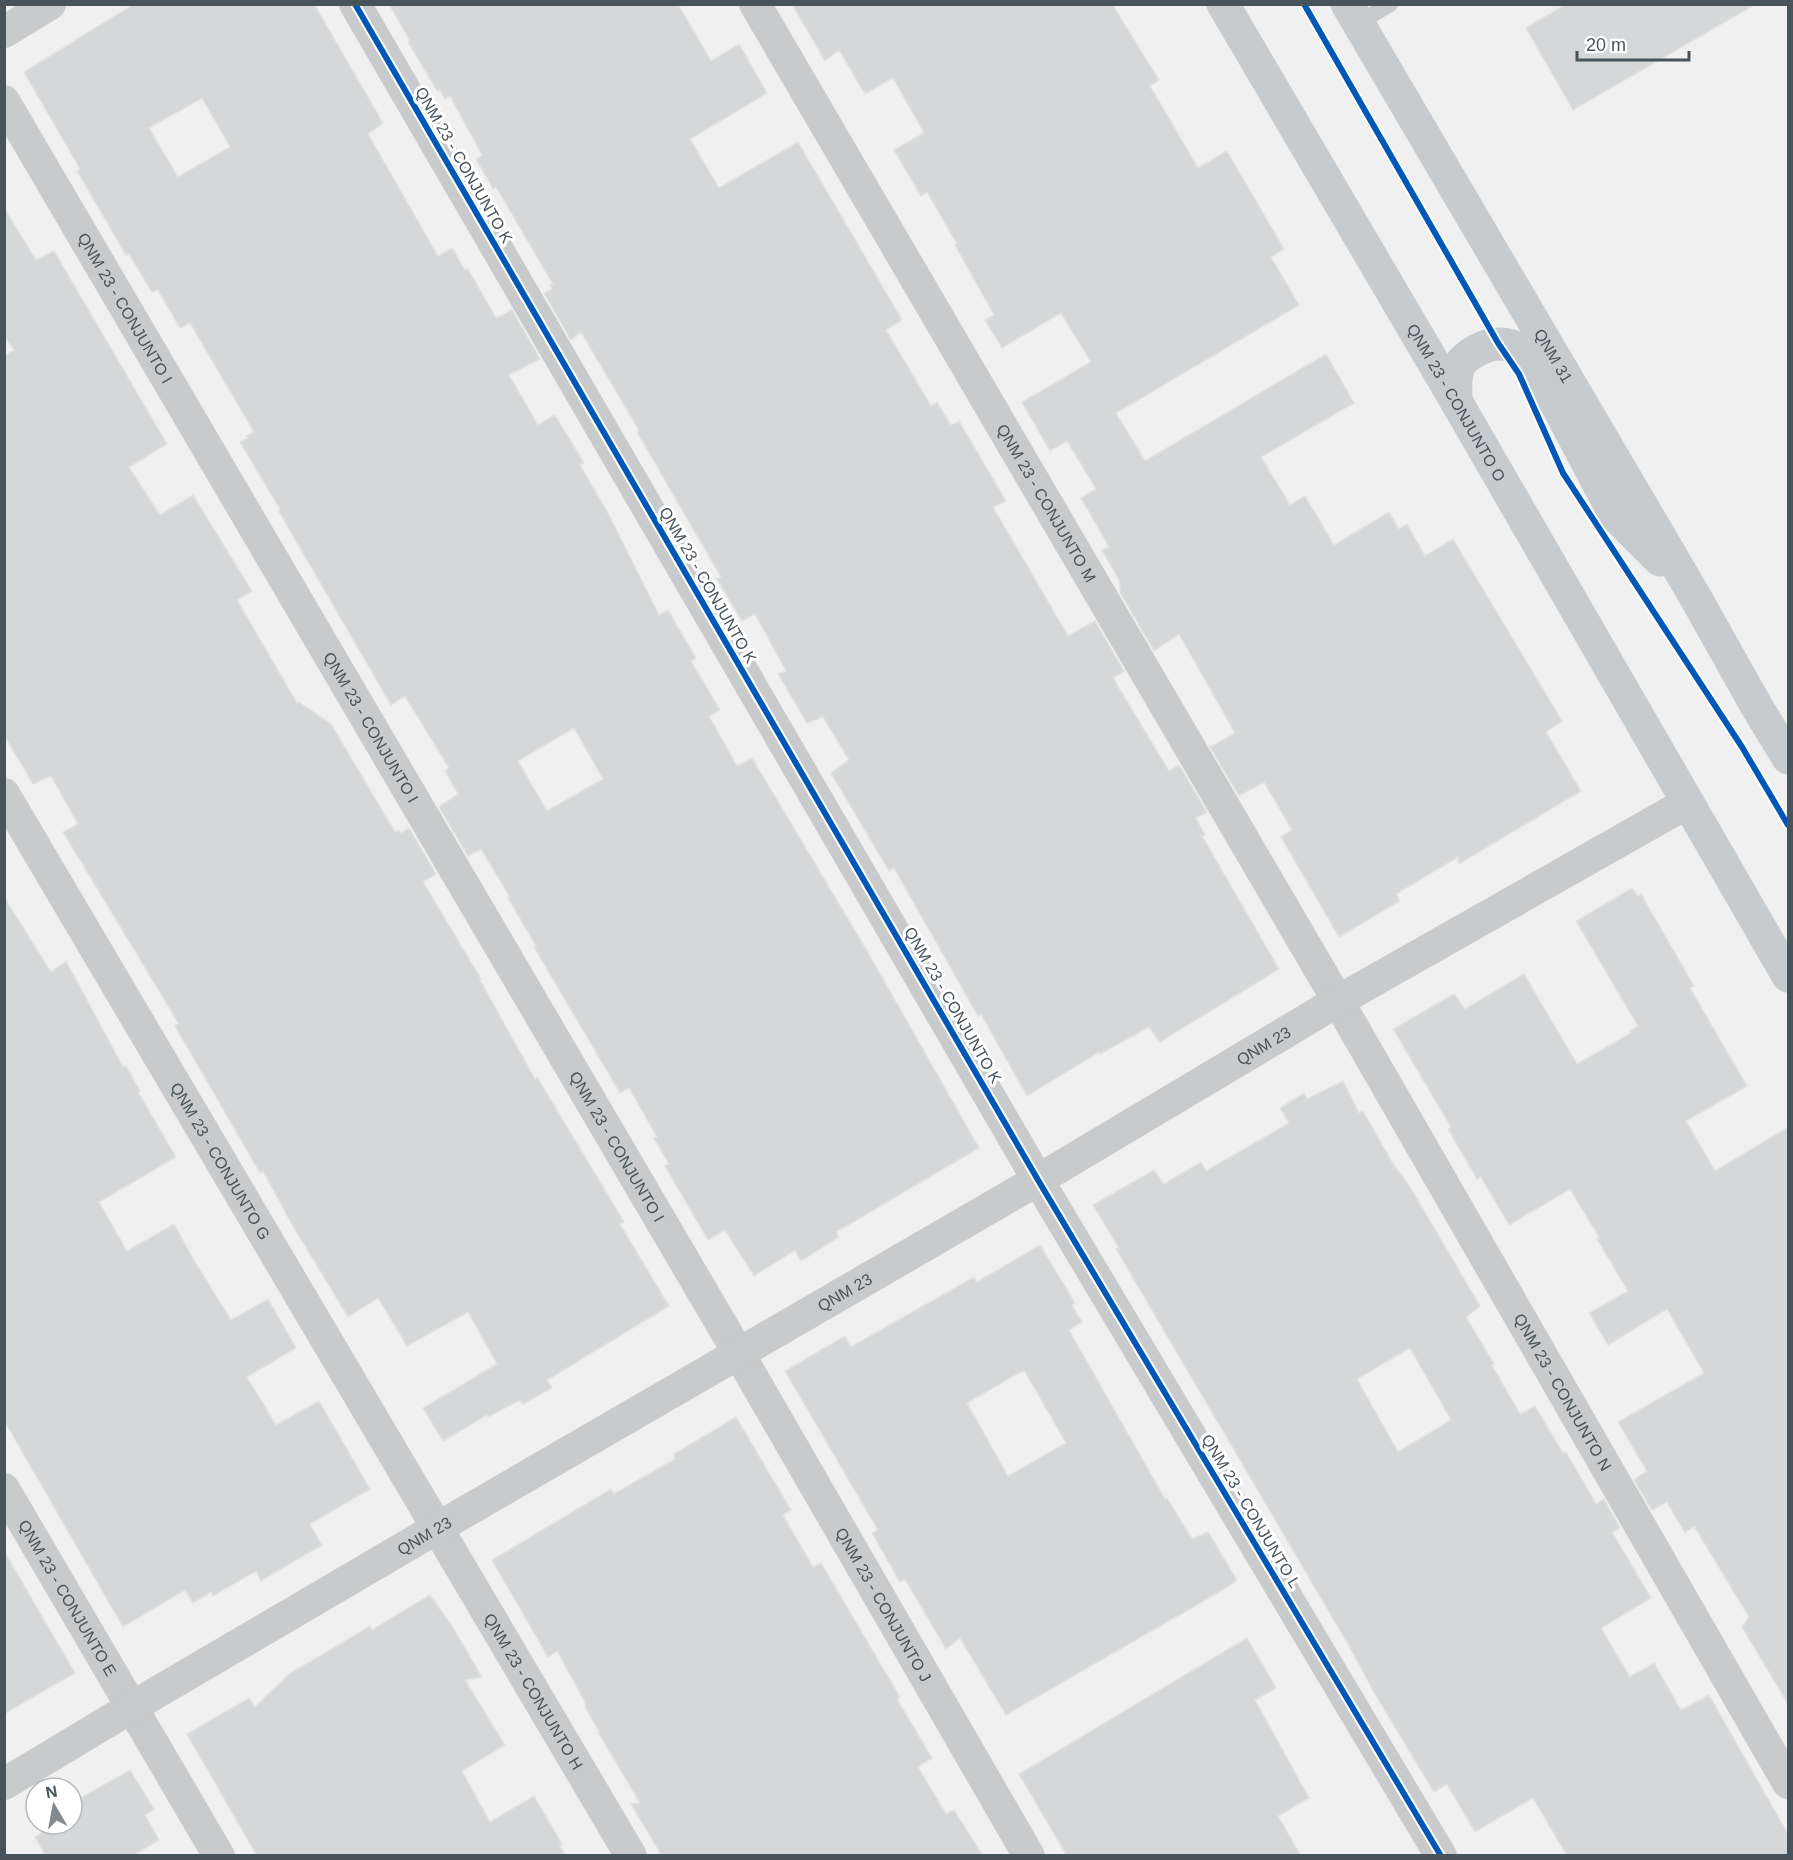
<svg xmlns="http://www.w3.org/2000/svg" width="1793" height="1860" viewBox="0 0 1793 1860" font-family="Arial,sans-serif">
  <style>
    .building { fill: #d6d7d8; stroke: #e1e2e2; stroke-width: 1.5; fill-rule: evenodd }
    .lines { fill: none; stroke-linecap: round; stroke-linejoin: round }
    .service { stroke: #c8cacb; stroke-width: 16 }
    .minor { stroke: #c8cacb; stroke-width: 32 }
    .secondary { stroke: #c8cbcd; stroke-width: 33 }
    .cycleway-casing { stroke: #fff; stroke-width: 10 }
    .cycleway { stroke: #0057b8; stroke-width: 6 }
    .labels { text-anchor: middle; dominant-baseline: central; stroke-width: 6; stroke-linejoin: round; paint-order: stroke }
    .street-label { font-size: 16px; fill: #49535a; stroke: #fff }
  </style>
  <rect width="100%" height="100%" fill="#f0f0f0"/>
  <path class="building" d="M134 4H314L383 123 368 134 395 181 438 256 452 248 465 270 468 269 496 318 512 310 540 359 509 375 538 425 555 415 584 463 580 465 609 515 659 615 668 610 696 658 691 661 720 710 709 716 737 766 752 758 866 949 979 1148 836 1232 839 1237 801 1261 795 1250 754 1276 725 1230 708 1240 665 1166 669 1164 654 1138 657 1137 629 1088 620 1093 534 947 536 946 508 898 510 897 481 849 468 856 439 807 458 794 445 771 449 768 405 696 391 705 278 510 280 509 240 442 248 438 246 436 254 432 190 323 180 328 158 290 152 292 129 254 126 255 77 171 80 169 24 72ZM202 98 230 147 178 177 149 128ZM574 728 603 779 547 811 518 761Z
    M389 4H678L711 61 739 44 767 93 690 139 719 188 798 142 902 320 886 330 931 406 937 402 951 425 959 421 1006 501 993 507 1068 636 1095 621 1124 671 1113 678 1169 771 1179 765 1207 812 1196 818 1205 835 1202 836 1279 969 1160 1042 1149 1027 1100 1054 1099 1052 1027 1096 981 1014 978 1016 894 868 889 871 831 773 849 760 823 717 807 723 778 674 786 671 755 614 742 621 717 579 721 577 637 432 639 430 581 332 571 340 544 293 552 289 550 285 553 284 496 187 493 189 476 159 482 155 450 96 445 99 440 90 438 92 408 42 410 41Z
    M792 4H1112L1159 80 1150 86 1198 168 1227 151 1284 249 1271 257 1299 305 1116 413 1145 461 1326 354 1354 403 1261 457 1290 505 1305 496 1334 545 1389 512 1399 529 1407 524 1425 556 1453 539 1562 721 1546 732 1581 791 1459 864 1458 857 1396 894 1400 901 1339 937 1281 837 1292 830 1264 782 1239 796 1210 747 1235 733 1179 634 1154 651 1121 594 1119 580 1102 550 1109 547 1081 498 1096 489 1067 441 1050 451 1022 402 1091 362 1061 313 1002 348 985 320 994 315 955 245 957 244 927 192 921 196 894 150 924 133 893 78 865 94 839 50 825 61Z
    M1566 4H1756L1573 110 1526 28Z
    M4 208 36 260 54 251 167 444 129 467 160 515 193 495 252 591 237 600 297 703 299 702 331 724 395 832 399 830 401 833 409 828 436 874 423 882 481 979 480 980 535 1079 537 1077 624 1222 620 1224 669 1306 547 1380 552 1388 523 1404 520 1400 488 1417 487 1415 443 1441 423 1408 497 1364 468 1312 407 1346 378 1298 348 1317 290 1221 263 1171 260 1173 175 1026 179 1024 63 832 78 824 51 776 33 784 4 735V356L14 350 4 335Z
    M1632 888 1638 896 1641 894 1671 946 1694 986 1690 988 1747 1086 1686 1121 1715 1171 1788 1127V1704L1742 1627 1749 1617 1694 1526 1685 1533 1667 1502 1652 1510 1634 1480 1647 1471 1618 1422 1704 1373 1667 1309 1608 1345 1589 1313 1628 1291 1597 1239 1599 1237 1570 1189 1509 1225 1481 1177 1477 1179 1448 1129 1451 1127 1393 1029 1454 994 1465 1009 1524 974 1577 1064 1631 1033 1630 1031 1638 1026 1576 921Z
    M4 897 51 972 66 961 123 1067 126 1066 140 1091 138 1092 176 1157 99 1202 127 1251 174 1224 195 1262 231 1320 268 1299 296 1348 247 1377 276 1425 319 1401 370 1489 310 1524 322 1545 261 1581 256 1571 213 1596 211 1592 193 1603 185 1590 123 1627 4 1420Z
    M1343 1081 1359 1113 1363 1111 1392 1162 1410 1187 1480 1306 1466 1317 1494 1364 1492 1365 1520 1414 1535 1406 1563 1453 1566 1452 1596 1504 1604 1499 1620 1528 1612 1532 1651 1598 1601 1628 1630 1677 1654 1663 1681 1710 1709 1695 1788 1834V1856H1567L1533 1798 1475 1832 1447 1784 1434 1792 1375 1694 1348 1644 1116 1249 1119 1248 1093 1205 1154 1170 1164 1184 1201 1162 1206 1171 1289 1123 1280 1108 1304 1093 1307 1099ZM1410 1348 1451 1420 1398 1452 1357 1379Z
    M1040 1245 1075 1303 1072 1305 1082 1322 1069 1330 1165 1499 1167 1498 1192 1539 1208 1532 1237 1580 1226 1588 1006 1715 960 1638 946 1649 905 1579 900 1582 872 1533 878 1530 785 1371 845 1336 851 1347 974 1277 977 1282ZM1024 1370 1066 1443 1008 1476 967 1403Z
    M736 1417 791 1510 783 1515 813 1567 821 1563 900 1697 897 1699 932 1758 918 1767 946 1814 954 1810 983 1856H662L631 1804 640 1803 598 1732 599 1731 586 1709 585 1702 557 1651 548 1657 492 1560 611 1489 614 1494 675 1459 674 1454Z
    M4 1551 75 1673 4 1714Z
    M430 1595 452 1626 482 1677 465 1680 505 1745 462 1771 490 1822 534 1796 562 1844 560 1846 566 1856H257L187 1734 249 1698 255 1707 289 1674 370 1626 372 1630Z
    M1247 1638 1276 1688 1255 1700 1309 1798 1278 1816 1301 1856H1067L1019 1774Z
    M130 1770 154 1809 145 1815 159 1840 132 1856H46L35 1837 55 1824H72V1803Z"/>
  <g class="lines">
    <path class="service" d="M1358 23 1390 4"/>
    <g class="minor">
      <path d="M355 4 1038 1180 1441 1856"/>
      <path id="s1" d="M755 4 1338 1001 1788 1783"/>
      <path d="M4 32 50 4"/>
      <path id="s2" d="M4 101 739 1354 1029 1856"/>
      <path id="s3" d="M4 794 631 1856"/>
      <path id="s4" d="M4 1489 219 1856"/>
      <path id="s5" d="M4 1784 132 1707 439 1527 1038 1180 1338 1001 1687 803"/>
    </g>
    <g class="secondary">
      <path id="s6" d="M1223 4 1456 401 1788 976"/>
      <path id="s7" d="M1347 4 1693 593 1757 707 1788 758"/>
      <path d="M1456 401C1456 387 1454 375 1461 363 1464 358 1471 354 1476 351 1496 339 1515 343 1532 358L1615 515 1660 560"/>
    </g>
    <defs>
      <path id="cycleway" d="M355 4 1038 1180 1441 1856
        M1304 4 1498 343 1519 374 1563 473 1742 747 1788 825"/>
    </defs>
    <use href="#cycleway" class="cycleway-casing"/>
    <use href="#cycleway" class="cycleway"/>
  </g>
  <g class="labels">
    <g class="street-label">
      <text transform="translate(464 165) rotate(60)">QNM 23 - CONJUNTO K</text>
      <text stroke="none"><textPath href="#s2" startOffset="240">QNM 23 - CONJUNTO I</textPath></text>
      <text stroke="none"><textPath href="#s7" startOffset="408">QNM 31</textPath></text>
      <text stroke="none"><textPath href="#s6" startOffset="462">QNM 23 - CONJUNTO O</textPath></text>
      <text stroke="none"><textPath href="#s1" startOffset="578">QNM 23 - CONJUNTO M</textPath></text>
      <text transform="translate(708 585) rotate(60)">QNM 23 - CONJUNTO K</text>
      <text stroke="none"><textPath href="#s2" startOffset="726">QNM 23 - CONJUNTO I</textPath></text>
      <text transform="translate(953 1005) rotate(60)">QNM 23 - CONJUNTO K</text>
      <text stroke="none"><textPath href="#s5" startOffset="1460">QNM 23</textPath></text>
      <text stroke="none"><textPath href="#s2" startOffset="1212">QNM 23 - CONJUNTO I</textPath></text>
      <text stroke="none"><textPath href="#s3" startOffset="426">QNM 23 - CONJUNTO G</textPath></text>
      <text stroke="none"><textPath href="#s5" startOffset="974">QNM 23</textPath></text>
      <text stroke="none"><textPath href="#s1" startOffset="1606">QNM 23 - CONJUNTO N</textPath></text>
      <text transform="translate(1251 1511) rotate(59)">QNM 23 - CONJUNTO L</text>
      <text stroke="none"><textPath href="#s5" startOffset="488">QNM 23</textPath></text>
      <text stroke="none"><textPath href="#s4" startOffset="126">QNM 23 - CONJUNTO E</textPath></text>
      <text stroke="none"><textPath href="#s2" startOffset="1742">QNM 23 - CONJUNTO J</textPath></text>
      <text stroke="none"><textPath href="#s3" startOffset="1042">QNM 23 - CONJUNTO H</textPath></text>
    </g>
  </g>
  <rect width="1793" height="1860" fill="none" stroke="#49535a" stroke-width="12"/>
  <g transform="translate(54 1806) rotate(350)"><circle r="28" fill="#ffffff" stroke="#b6babd" stroke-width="1.5"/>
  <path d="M0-4.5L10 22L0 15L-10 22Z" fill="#838a8e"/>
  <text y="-9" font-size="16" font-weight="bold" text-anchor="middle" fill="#49535a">N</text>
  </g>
  <path d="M1577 51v9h112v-9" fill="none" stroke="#49535a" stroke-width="3"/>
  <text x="1586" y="51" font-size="18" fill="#49535a" stroke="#ffffff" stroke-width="4.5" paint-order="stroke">20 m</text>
</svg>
